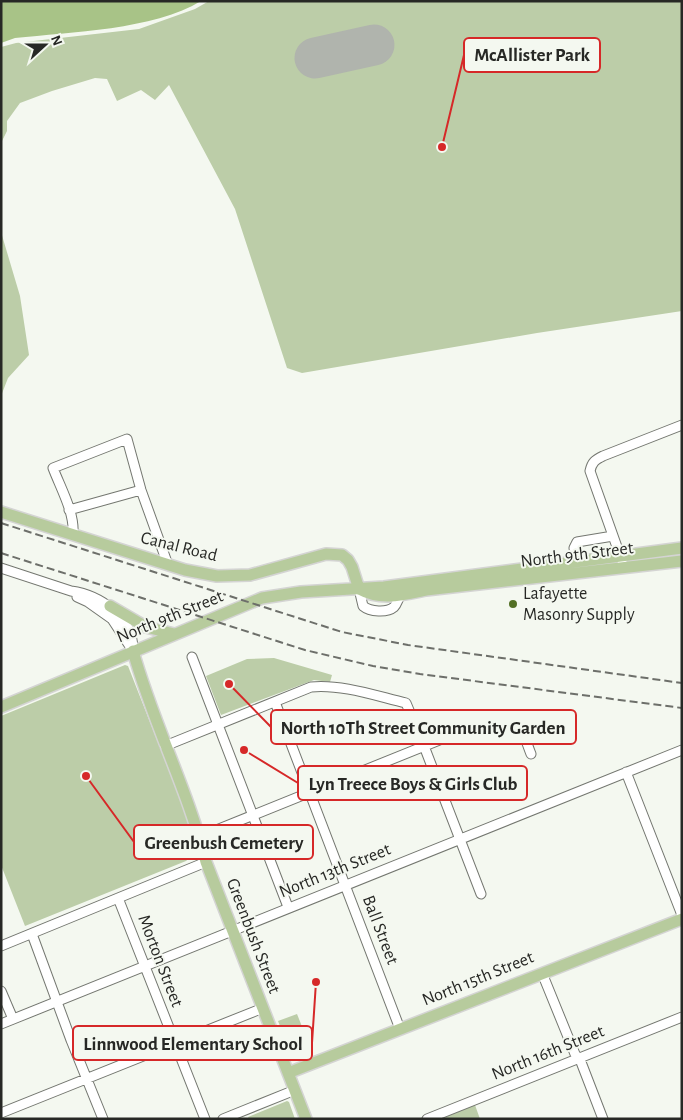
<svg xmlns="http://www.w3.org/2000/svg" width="683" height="1120" viewBox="0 0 683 1120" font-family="'Alegreya Sans',sans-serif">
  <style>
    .green { fill: #bccda8 }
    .water { fill: #a8c387 }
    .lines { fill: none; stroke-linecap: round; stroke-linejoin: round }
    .runway { stroke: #b0b4ad; stroke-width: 41 }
    .minor-casing { stroke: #747770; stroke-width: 11 }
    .major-casing { stroke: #d4d4d3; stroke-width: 14 }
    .minor { stroke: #fff; stroke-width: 9 }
    .major { stroke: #b7cb9d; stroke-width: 11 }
    .rail { stroke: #6d6f6a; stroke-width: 2; stroke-dasharray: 8 4; stroke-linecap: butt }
    .poi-dot { fill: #526f24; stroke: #f4f8f0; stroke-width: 2 }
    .labels { text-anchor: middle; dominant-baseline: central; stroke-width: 4; stroke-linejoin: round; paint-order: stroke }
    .street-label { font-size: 18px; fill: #272825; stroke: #f4f8f0 }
    .poi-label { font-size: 18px; fill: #272825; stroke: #f4f8f0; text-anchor: start }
    .leader { fill: none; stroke: #d62828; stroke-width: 2 }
    .callout-dot { fill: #d62828; stroke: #f4f8f0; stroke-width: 2 }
    .callout { fill: #f4f8f0; stroke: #d62828; stroke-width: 2 }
    .callout-label { font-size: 19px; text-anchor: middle; font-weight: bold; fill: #272825 }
  </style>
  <rect width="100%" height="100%" fill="#f4f8f0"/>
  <path class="green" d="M209 1H682V311L537 333 302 373 287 368 235 209 169 85 155 100 141 90 117 101 107 79 95 78 52 91 20 103 7 121V131L1 143V47L16 43 139 29 195 9Z
    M1 232 20 296 29 355 8 378 1 396Z
    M274 658 332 675 330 682 314 680 221 715 206 676 247 659Z
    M125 665 128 666 195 837C197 848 195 854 186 861L25 926 1 865V716Z
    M297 1014 305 1034 286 1041 278 1021Z
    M287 1101 289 1102 295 1119H249L248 1117Z
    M475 1105 480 1119H441Z"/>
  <path class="water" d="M1 1H201C153 30 71 32 15 38L1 43Z"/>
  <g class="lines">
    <path class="runway" d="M315 58 374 45"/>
    <defs>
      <path id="minor" d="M69 510 141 490
        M73 535C75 513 61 489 53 468L127 439 141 490 168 565
        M576 561 574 548 577 542 613 536
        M622 561 590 471C592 462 595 460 603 456L682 425
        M1 568 71 591C100 595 134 618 133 651
        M359 589 363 606C370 612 387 613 394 607 397 604 398 599 400 596
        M77 597 88 602 112 619 133 651
        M192 657 288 907
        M275 702 400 1029
        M165 746 311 687C342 684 376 696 406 703L424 746 481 894
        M626 772 682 915
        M199 837 499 716C522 720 523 734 531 754
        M118 898 205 1119
        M32 934 71 1040 103 1119
        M1 946 206 862
        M542 973 575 1054 581 1062 603 1119
        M1 991 13 1019
        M1 1024 682 750
        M1 1113 263 1008
        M223 1119 295 1090
        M427 1119 682 1017"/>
      <path id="major" d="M1 512 185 570 217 576 250 575 326 554 342 555 348 560 352 567 359 589
        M359 589C381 601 402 595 426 590L682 561
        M110 606 146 627 174 634
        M133 651C153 723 188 790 206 862L306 1119
        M1 707 262 598 301 592 384 587 682 548
        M288 1073 682 919"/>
    </defs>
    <use href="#minor" class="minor-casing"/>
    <use href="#major" class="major-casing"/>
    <use href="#minor" class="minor"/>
    <use href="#major" class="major"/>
    <path class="rail" d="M1 523 342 632 408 645 682 683
      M1 553 305 650 373 666 420 674 682 708"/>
  </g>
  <circle class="poi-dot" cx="513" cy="604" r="5"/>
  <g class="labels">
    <g class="street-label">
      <text transform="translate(179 547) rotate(14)">Canal Road</text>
      <text transform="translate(577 555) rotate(-7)">North 9th Street</text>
      <text transform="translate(170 617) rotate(-22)">North 9th Street</text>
      <text transform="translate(335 871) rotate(-22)">North 13th Street</text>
      <text transform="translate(380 930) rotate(69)">Ball Street</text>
      <text transform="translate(253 936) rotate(69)">Greenbush Street</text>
      <text transform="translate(160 961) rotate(69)">Morton Street</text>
      <text transform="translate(478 979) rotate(-22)">North 15th Street</text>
      <text transform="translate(548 1053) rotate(-22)">North 16th Street</text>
    </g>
    <g class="poi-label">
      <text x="523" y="594">Lafayette<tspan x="523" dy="21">Masonry Supply</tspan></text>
    </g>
  </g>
  <path class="leader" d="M442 147L464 55M229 684L271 727M244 750L298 783M86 776L134 842M316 982L312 1043"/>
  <g class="callout-dot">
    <circle cx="442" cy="147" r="5"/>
    <circle cx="229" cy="684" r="5"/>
    <circle cx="244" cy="750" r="5"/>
    <circle cx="86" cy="776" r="5"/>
    <circle cx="316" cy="982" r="5"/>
  </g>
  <g class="callout">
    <rect x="464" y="38" width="136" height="34" rx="5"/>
    <rect x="271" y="710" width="305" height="34" rx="5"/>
    <rect x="298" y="766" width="229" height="34" rx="5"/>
    <rect x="134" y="825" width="179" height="34" rx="5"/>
    <rect x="73" y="1026" width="239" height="34" rx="5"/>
  </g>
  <g class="callout-label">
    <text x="532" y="61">McAllister Park</text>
    <text x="423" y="734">North 10Th Street Community Garden</text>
    <text x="413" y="790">Lyn Treece Boys &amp; Girls Club</text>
    <text x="224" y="849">Greenbush Cemetery</text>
    <text x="193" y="1050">Linnwood Elementary School</text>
  </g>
  <rect width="683" height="1120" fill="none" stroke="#272825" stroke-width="5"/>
  <g transform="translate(45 45) rotate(69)" stroke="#f4f8f0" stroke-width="4" paint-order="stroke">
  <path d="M0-4L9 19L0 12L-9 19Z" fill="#272825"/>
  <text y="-8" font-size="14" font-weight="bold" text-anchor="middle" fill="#272825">N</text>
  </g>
</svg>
